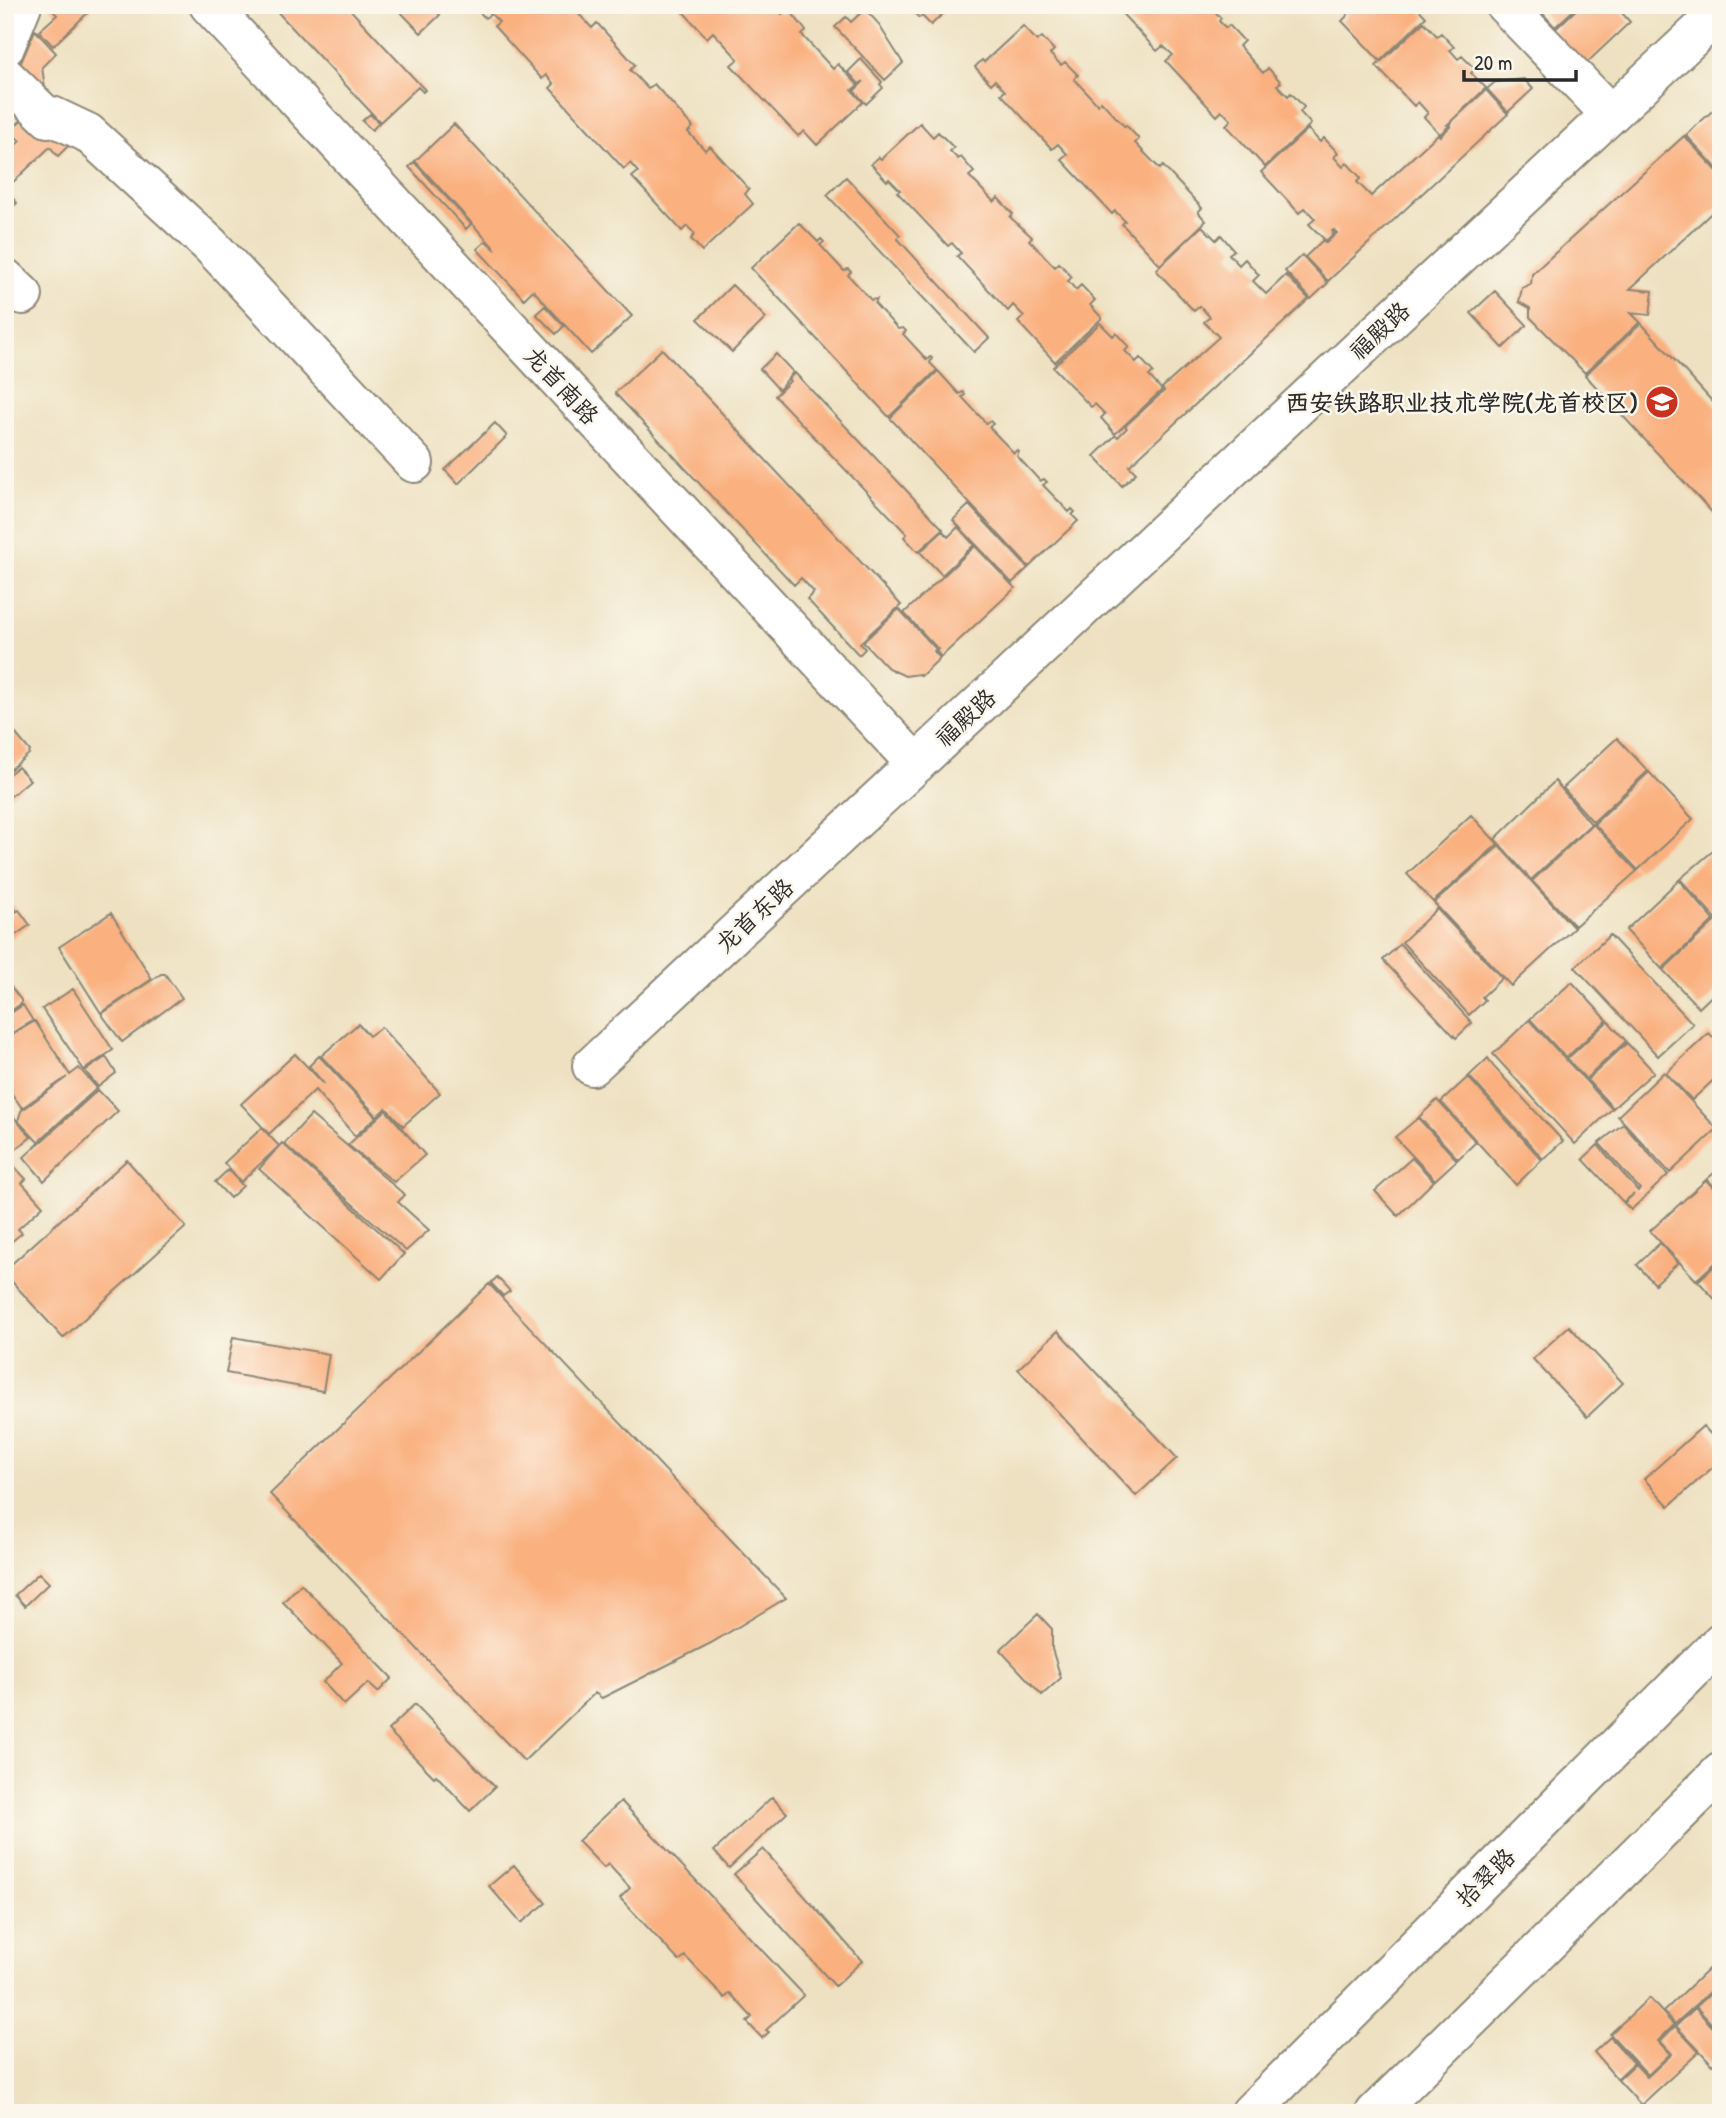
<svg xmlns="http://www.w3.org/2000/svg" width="1726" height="2118" viewBox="0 0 1726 2118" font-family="'Patrick Hand','LXGW WenKai TC',sans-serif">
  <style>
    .building { fill: #fab07f }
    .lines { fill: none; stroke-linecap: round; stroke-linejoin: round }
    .minor-casing { stroke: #8c8676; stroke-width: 42 }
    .tertiary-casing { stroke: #8c8676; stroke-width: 42 }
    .secondary-casing { stroke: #8c8676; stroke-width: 42 }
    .minor { stroke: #fff; stroke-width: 38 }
    .tertiary { stroke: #fff; stroke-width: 38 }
    .secondary { stroke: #fff; stroke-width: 38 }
    .labels { text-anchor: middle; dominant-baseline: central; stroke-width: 5; stroke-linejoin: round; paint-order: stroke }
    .street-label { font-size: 24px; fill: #2b2b2b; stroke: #fbf7ec }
    .poi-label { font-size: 24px; font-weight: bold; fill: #2b2b2b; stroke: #fbf7ec; text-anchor: end }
  </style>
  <rect width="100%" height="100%" fill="#fbf7ec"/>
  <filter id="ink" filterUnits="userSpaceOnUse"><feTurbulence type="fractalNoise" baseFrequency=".0143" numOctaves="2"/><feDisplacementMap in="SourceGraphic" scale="14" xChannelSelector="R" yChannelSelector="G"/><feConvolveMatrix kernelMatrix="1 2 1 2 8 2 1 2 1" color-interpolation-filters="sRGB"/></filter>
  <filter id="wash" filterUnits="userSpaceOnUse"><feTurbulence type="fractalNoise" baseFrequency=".00686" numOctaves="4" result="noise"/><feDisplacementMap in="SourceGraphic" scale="28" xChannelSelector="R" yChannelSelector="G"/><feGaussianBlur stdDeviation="1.57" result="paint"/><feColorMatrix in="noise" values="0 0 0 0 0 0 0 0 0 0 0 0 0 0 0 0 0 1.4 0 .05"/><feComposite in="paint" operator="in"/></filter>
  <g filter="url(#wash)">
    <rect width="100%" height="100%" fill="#eee1c1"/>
    <g id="blocks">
      <path class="building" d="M48 5H96L53 46 39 31 57 15Z
        M271 5H346L425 90 423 92 418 87 380 122Z
        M394 5H431L440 15 421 33Z
        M473 5H577L574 9 592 28 597 23 635 65 630 70 648 89 654 84 693 127 688 132 705 150 710 146 749 189 745 194 753 204 702 251 691 239 695 234 687 226 682 231 632 177 638 172 630 163 624 169 550 88 554 84 546 75 542 79 494 26 499 22 491 14 485 18Z
        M677 5H774L782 14 788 8 806 31 802 35 833 69 838 64 858 85 852 90 863 102 817 145 804 131 798 136 731 65 738 59 713 32 707 38Z
        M908 5H952L931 25 922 16 919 18Z
        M1114 5H1200L1203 8 1209 5 1221 18 1219 21 1226 28 1229 25 1244 41 1239 46 1263 73 1268 68 1281 82 1277 85 1288 96 1291 93 1304 107 1300 112 1311 124 1265 167 1226 125 1231 120 1222 111 1217 116 1166 61 1173 55 1163 46 1157 51Z
        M1338 5H1415L1426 17 1380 61 1342 21 1348 15Z
        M1535 5H1579L1555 27Z
        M1581 5H1615L1630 22 1578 71 1547 37Z
        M865 9 877 22 903 63 885 80 835 27 846 17 851 22Z
        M1424 22 1437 36 1441 33 1454 47 1450 50 1458 59 1462 56 1475 69 1471 73 1486 88 1447 125 1449 126 1440 134 1424 117 1428 113 1418 102 1414 106 1376 66Z
        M1023 26 1037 41 1042 37 1054 50 1050 54 1061 65 1065 62 1078 75 1074 79 1098 105 1101 101 1125 127 1126 125 1139 139 1135 143 1160 169 1163 166 1202 208 1198 212 1206 221 1160 265 1122 224 1125 221 1115 211 1112 214 1061 159 1067 154 1058 144 1052 149 1001 94 1005 91 995 80 991 84 975 67 982 60 984 62Z
        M35 30 56 53 42 67 49 117 13 81Z
        M861 59 882 82 880 84 883 88 866 104 854 91 864 81 859 84 848 72Z
        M1524 79 1533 89 1508 112 1487 89 1495 82Z
        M1486 90 1508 114 1328 281 1305 257 1323 240 1326 243 1337 233 1334 230 1332 231 1334 233 1326 241 1309 224 1315 219 1305 208 1299 213 1261 172 1308 129 1320 142 1324 138 1338 153 1334 157 1343 167 1347 163 1361 178 1357 182 1371 196 1438 134 1440 136 1451 126 1449 124Z
        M1721 103V173L1686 135Z
        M36 106 73 141 58 156 50 147 10 185 5 179V155L20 141 10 131Z
        M370 114 379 123 372 130 362 121Z
        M920 123 933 137 938 132 954 148 950 151 958 159 961 157 974 172 969 176 994 202 998 198 1013 214 1010 217 1032 237 1029 240 1055 267 1059 263 1072 277 1068 281 1076 290 1081 285 1095 300 1090 305 1102 318 1055 362 1018 322 1024 316 1013 305 1008 311 957 256 961 253 952 243 948 246 897 192 900 190 889 179 887 181 871 164 879 157 881 159Z
        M454 124 632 316 591 354 533 290 524 299 477 249 486 241 496 250 415 161Z
        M1684 136 1721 175V204L1630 289 1653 291 1650 315 1631 313 1640 322 1585 373 1530 317V308L1519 302 1522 288 1531 284 1532 274Z
        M414 162 471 224 466 229 409 167Z
        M846 177 900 235 897 238 989 338 974 352 827 195Z
        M5 190 17 203 5 214Z
        M799 223 818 242 821 239 824 242 820 245 844 271 848 269 851 272 848 275 871 300 877 299 875 304 898 329 903 328 906 331 903 334 927 360 930 357 932 358 930 363 937 370 889 417 751 268Z
        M1202 226 1216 240 1221 235 1234 250 1229 254 1239 265 1245 259 1259 275 1253 281 1266 294 1286 275 1309 299 1129 466 1136 473 1122 486 1094 456 1116 435 1118 437 1127 428 1125 426 1164 391 1162 388 1219 337 1204 322 1210 317 1200 306 1194 311 1156 270Z
        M1302 255 1328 283 1311 299 1285 271Z
        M732 285 766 318 732 352 698 319Z
        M1495 291 1527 325 1503 348 1471 313Z
        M545 306 564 326 556 334 536 314Z
        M1100 323 1113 336 1116 333 1129 347 1125 351 1136 362 1140 358 1153 372 1149 376 1162 390 1115 434 1101 418 1105 414 1095 404 1091 407 1053 367Z
        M1641 323 1721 411V522L1585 375Z
        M662 349 901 605 860 643 865 649 859 655 807 599 814 592 801 578 794 585 615 393Z
        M776 354 793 372 779 390 760 369Z
        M938 371 959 394 963 392 965 395 962 397 986 423 990 421 993 424 989 427 1014 453 1017 450 1019 452 1017 456 1040 481 1044 479 1047 482 1043 485 1069 512 1072 509 1075 512 1072 515 1078 521 1029 567 890 418Z
        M795 373 943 529 918 552 904 537 907 534 775 396 790 381 788 379Z
        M495 423 507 436 458 484 445 470Z
        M969 505 1028 568 1012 583 953 520Z
        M958 527 974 545 942 575 920 552 943 531 948 537Z
        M975 546 1015 588 941 657 936 651 938 649 904 613Z
        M899 609 936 649 934 651 940 658 921 676 919 674 905 676 888 668 863 642Z
        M5 721 30 751 29 754 5 774Z
        M1617 738 1648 771 1593 822 1563 788Z
        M18 767 30 780 5 801V777Z
        M1649 772 1693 819 1638 870 1594 824Z
        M1555 781 1591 824 1531 880 1495 839Z
        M1471 815 1498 844 1433 902 1407 874Z
        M1593 824 1637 871 1575 926 1532 881Z
        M1499 846 1574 928 1511 986 1434 903Z
        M1715 849 1721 855V924L1680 879Z
        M1679 880 1714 920 1662 969 1626 930Z
        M5 894 16 910 5 917Z
        M1437 909 1502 978 1482 997 1485 1000 1469 1015 1402 942Z
        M19 910 30 925 5 942V919Z
        M111 913 152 979 101 1013 59 947Z
        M1715 921 1721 927V987L1699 1008 1663 970Z
        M1610 935 1693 1024 1658 1056 1575 967Z
        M1400 944 1472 1023 1456 1038 1383 960Z
        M161 974H165L182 998 122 1042 103 1016V1013Z
        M5 979 21 1000V1004L5 1015Z
        M1572 982 1607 1020 1566 1058 1530 1019Z
        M73 989 113 1050 84 1070 42 1009Z
        M23 1005 33 1021 5 1037V1017Z
        M1529 1020 1612 1109 1575 1144 1493 1054Z
        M35 1021 70 1075 79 1068 97 1088 38 1142 18 1121 21 1111 67 1077 22 1108 5 1084V1039Z
        M1608 1021 1626 1041 1586 1079 1567 1059Z
        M358 1024 369 1036 381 1027 440 1093 403 1126 386 1108 377 1116 321 1056Z
        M1709 1033 1721 1046V1073L1692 1100 1666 1073Z
        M1627 1043 1654 1072 1613 1108 1587 1080Z
        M295 1054 324 1084 309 1066 319 1056 376 1117 355 1136 315 1090 269 1134 241 1104Z
        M106 1057 116 1073 98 1087 85 1071Z
        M1488 1058 1493 1066 1563 1141 1543 1159 1469 1076Z
        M1664 1072 1717 1129 1670 1173 1618 1116Z
        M1468 1077 1542 1160 1516 1185 1441 1102Z
        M98 1090 118 1111 44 1181 24 1157Z
        M1437 1100 1476 1142 1458 1159 1419 1117Z
        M5 1107 31 1137 5 1158Z
        M386 1110 425 1155 394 1182 348 1145Z
        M311 1115 405 1195 398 1202 429 1230 406 1251 284 1144Z
        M1418 1118 1457 1160 1435 1180 1395 1137Z
        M1623 1124 1668 1175 1631 1210 1624 1203 1634 1194 1623 1202 1583 1159 1598 1145 1638 1191 1640 1189 1599 1143Z
        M262 1128 279 1146 241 1182 224 1163Z
        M282 1143 404 1254 381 1279 259 1169Z
        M1412 1158 1434 1181 1398 1216 1375 1191Z
        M127 1160 186 1227 63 1338 5 1274V1270Z
        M12 1164 26 1179 22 1183 43 1206 18 1229 22 1233 5 1247V1170Z
        M1721 1167V1194L1707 1179Z
        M228 1170 243 1186 230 1198 215 1182Z
        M1706 1180 1721 1196V1258L1696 1280 1650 1231Z
        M1660 1243 1678 1263 1655 1284 1637 1265Z
        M1721 1260V1306L1698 1281Z
        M497 1277 510 1291 503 1296 491 1283Z
        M489 1284 786 1598 711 1643 602 1698 595 1693 524 1761 270 1494Z
        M1569 1326 1623 1383 1587 1417 1533 1359Z
        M1058 1331 1177 1458 1136 1496 1018 1369Z
        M233 1337 329 1354 323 1391 226 1373Z
        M1703 1426 1721 1445V1460L1669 1506 1644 1479Z
        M39 1573 49 1583 25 1606 15 1595Z
        M301 1584 392 1678 378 1692 368 1683 344 1705 323 1682 342 1663 283 1602Z
        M1038 1614 1052 1629V1649L1061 1678 1042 1695 1000 1650Z
        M415 1704 495 1787 470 1811 436 1775 434 1777 388 1730Z
        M772 1797 787 1813 729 1868 714 1851Z
        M621 1801 804 1995 766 2030 769 2032 762 2038 747 2022 752 2017 730 1993 725 1998 685 1956 679 1961 620 1898 630 1888 608 1864 604 1868 578 1841Z
        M763 1849 862 1961 835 1986 734 1874Z
        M514 1865 546 1903 521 1923 489 1886Z
        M1718 1960 1721 1963V1982L1675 2024 1663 2012Z
        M1721 1984V2034L1696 2007Z
        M1649 1998 1674 2025 1658 2041 1670 2054 1648 2075 1610 2034Z
        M1695 2008 1721 2036V2057L1713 2065 1676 2026Z
        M1675 2026 1699 2052 1641 2105 1618 2080 1635 2064 1647 2077 1672 2054 1660 2041Z
        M1610 2037 1634 2063 1617 2079 1594 2052Z"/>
    </g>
  </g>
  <g filter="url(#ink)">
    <use href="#blocks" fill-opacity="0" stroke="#8c8676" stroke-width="2"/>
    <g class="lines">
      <defs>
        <path id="minor" d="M209 5 916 764 592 1066
          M1505 5 1610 114
          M5 47 22 5
          M5 76 48 118 52 116 88 133 210 245 414 463
          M5 278 23 295"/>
        <path id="tertiary" d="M916 764 1721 11"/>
        <path id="secondary" d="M1250 2113 1721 1642
          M1375 2113 1721 1772"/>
      </defs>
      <use href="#minor" class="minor-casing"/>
      <use href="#tertiary" class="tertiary-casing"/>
      <use href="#secondary" class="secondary-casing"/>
      <use href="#minor" class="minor"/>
      <use href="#tertiary" class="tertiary"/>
      <use href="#secondary" class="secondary"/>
    </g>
  </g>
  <defs>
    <symbol id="university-disc" viewBox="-11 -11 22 22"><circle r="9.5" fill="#c8321e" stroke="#fbf7ec"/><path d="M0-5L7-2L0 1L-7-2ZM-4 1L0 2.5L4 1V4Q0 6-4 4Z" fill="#fff"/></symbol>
  </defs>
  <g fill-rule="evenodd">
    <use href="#university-disc" x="1643" y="383" width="38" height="38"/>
  </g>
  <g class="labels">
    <g class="street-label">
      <text transform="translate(1379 330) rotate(-43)">福殿路</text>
      <text transform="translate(562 385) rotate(47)">龙首南路</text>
      <text transform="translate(965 717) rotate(-43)">福殿路</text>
      <text transform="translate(754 915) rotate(-43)">龙首东路</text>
      <text transform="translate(1485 1877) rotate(-45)">拾翠路</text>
    </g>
    <g class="poi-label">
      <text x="1638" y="402">西安铁路职业技术学院(龙首校区)</text>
    </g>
  </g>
  <rect width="1726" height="2118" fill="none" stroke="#fbf7ec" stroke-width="28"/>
  <path d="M1464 70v10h112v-10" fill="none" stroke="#2b2b2b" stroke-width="3.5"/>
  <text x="1474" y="70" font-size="21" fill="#2b2b2b" stroke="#fbf7ec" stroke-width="5" paint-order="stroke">20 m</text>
</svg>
